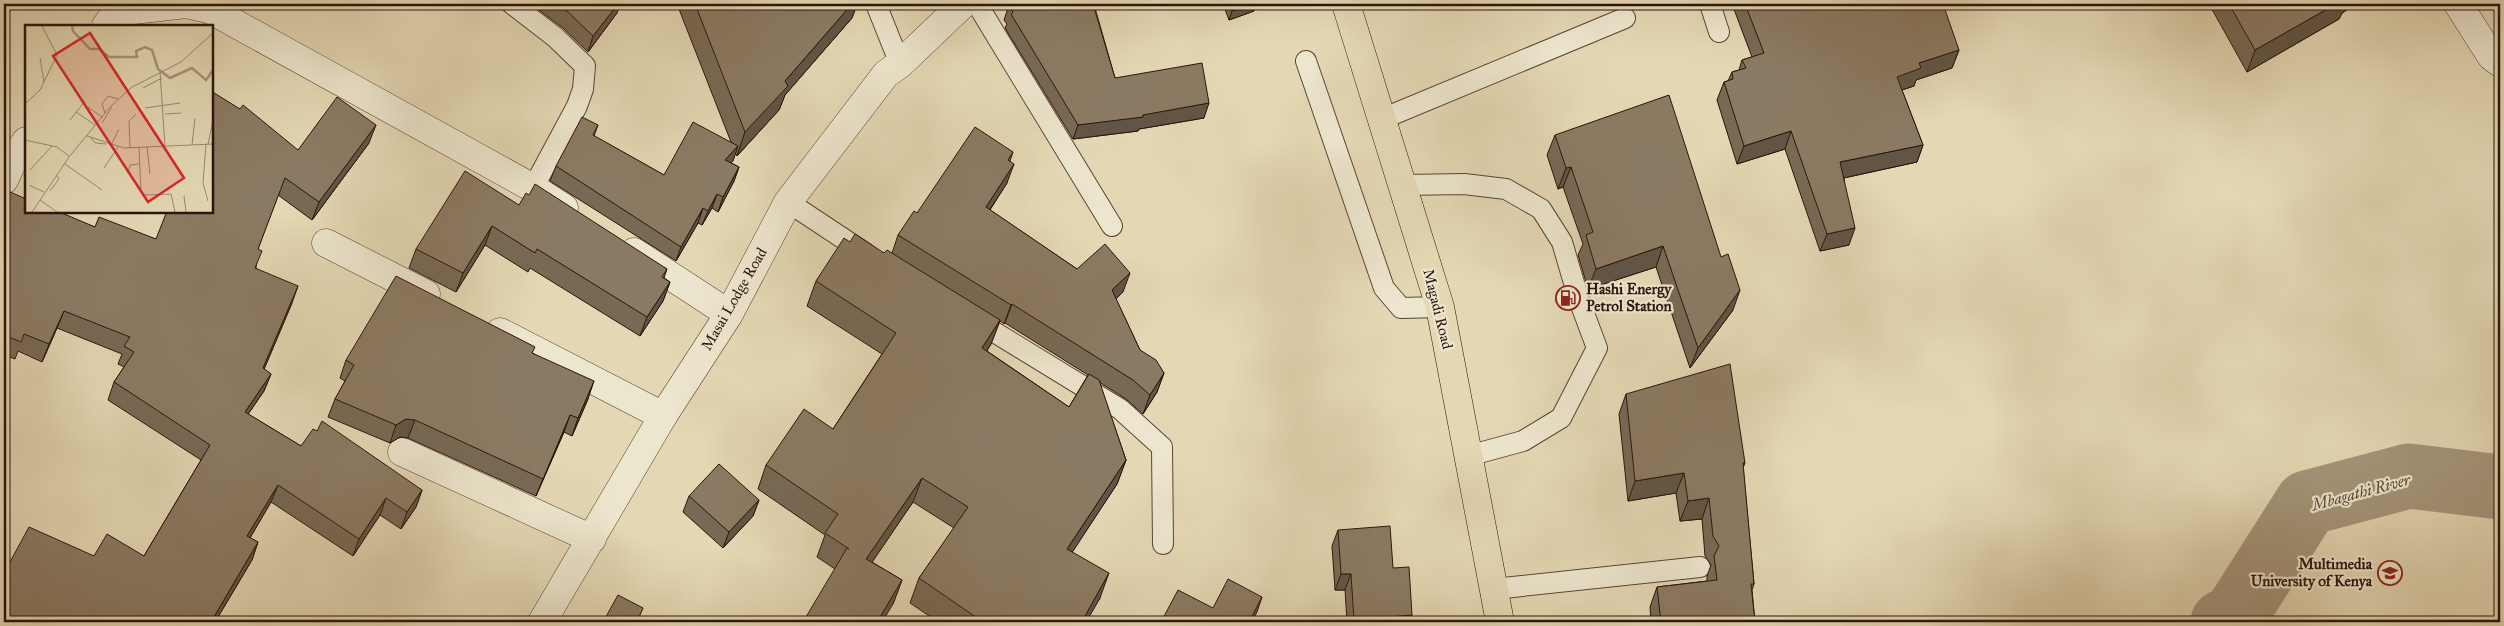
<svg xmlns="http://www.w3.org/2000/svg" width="2504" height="626" viewBox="0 0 2504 626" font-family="'IM FELL Great Primer',serif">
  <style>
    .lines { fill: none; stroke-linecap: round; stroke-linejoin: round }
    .river { stroke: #a5967b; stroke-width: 65 }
    .service-casing { stroke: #584635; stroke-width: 22 }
    .minor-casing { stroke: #584635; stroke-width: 29 }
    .tertiary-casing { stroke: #584635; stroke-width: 29 }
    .trunk-casing { stroke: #2a150b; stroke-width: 29 }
    .service { stroke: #ede6ce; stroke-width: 20 }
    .minor { stroke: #ede6ce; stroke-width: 28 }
    .tertiary { stroke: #ede6ce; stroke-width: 28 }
    .trunk { stroke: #e4d8b4; stroke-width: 28 }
    .wall { fill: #786955; stroke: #2a150b; fill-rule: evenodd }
    .shaded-wall { fill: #615545; stroke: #2a150b }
    .building { fill: #8b7a63; stroke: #2a150b }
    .labels { text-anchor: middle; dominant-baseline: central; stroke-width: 4.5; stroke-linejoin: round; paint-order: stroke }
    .poi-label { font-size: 15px; font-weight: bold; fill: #2a150b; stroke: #ede6ce; text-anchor: start }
    .street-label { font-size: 15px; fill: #2a150b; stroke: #ede6ce }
    .water-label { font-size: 16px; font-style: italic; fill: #5b4938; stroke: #ede6ce }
    .inset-river { fill: none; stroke: #a5967b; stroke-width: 2.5 }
    .inset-road { fill: none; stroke: #9a8a70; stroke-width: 1 }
    .view { fill: #d62828; fill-opacity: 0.15; stroke: #d62828; stroke-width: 2.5 }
    .inset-edge { fill: none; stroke: #2a150b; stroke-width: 2.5 }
  </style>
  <rect width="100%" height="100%" fill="#e4d8b4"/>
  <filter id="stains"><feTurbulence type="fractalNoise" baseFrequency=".004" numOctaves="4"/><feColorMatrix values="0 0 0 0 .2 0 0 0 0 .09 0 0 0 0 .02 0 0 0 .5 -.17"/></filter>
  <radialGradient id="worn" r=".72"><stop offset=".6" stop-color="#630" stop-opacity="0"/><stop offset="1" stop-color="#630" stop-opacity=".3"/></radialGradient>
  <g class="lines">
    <path class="river" d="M2223 622 2235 616 2307 503 2409 476 2500 487"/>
    <defs>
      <path id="service" d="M512 4 555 37 585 66 583 89 577 106 533 188
        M876 4 900 64
        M977 4 1112 226
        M1710 4 1719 32
        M1306 61 1384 288 1401 308 1440 307
        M1382 119 1625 18
        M1403 185 1464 184 1506 189 1541 209 1562 242 1579 300 1597 348 1561 418 1523 441 1468 456
        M788 202 865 253
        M973 319 1120 409 1162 447 1163 544
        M1494 589 1700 567"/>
      <path id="minor" d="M2458 4 2491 56 2500 63
        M106 26 116 12 186 4 209 9 533 188 564 208
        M4 180 15 157 26 141
        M326 243 426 294
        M634 252 729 314
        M500 332 663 416
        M402 452 592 539"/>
      <path id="tertiary" d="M542 622 663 416 729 314 788 202 886 74 900 64 963 4"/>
      <path id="trunk" d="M1346 4 1440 307 1500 622"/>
    </defs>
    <use href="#service" class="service-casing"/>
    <use href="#minor" class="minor-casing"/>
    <use href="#tertiary" class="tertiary-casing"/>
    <use href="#trunk" class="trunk-casing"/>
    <use href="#service" class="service"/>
    <use href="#minor" class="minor"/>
    <use href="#tertiary" class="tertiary"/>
    <use href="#trunk" class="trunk"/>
  </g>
  <path class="wall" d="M541 4H620L617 13 588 52 563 28 539 10Z
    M677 4H857L852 18 785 95 779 110 737 156 735 153 733 161 731 163 739 167 734 181 718 212 712 208 702 225 698 223 676 261 550 181 556 166 598 125 594 136 664 175 731 142Z
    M1223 4H1257L1254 11 1229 20Z
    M1732 4H1900L1959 50 1952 68 1916 80 1914 86 1902 90 1923 145 1917 162 1844 178 1849 245 1820 251 1785 149 1737 164 1717 100 1724 82 1728 81 1732 72 1739 70 1742 60 1752 57Z
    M2209 4H2356L2342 13 2339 19 2247 72Z
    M1009 5 1095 8 1115 78 1204 118 1139 129 1138 131 1073 139 1005 28 1007 24 1004 20Z
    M1555 135 1733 310 1690 368 1656 267 1588 289 1578 255 1583 244 1563 187 1558 189 1547 155Z
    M369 143 312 220 278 195 258 249 256 268 292 303 264 369 271 374 264 391 248 414 301 446 317 431 422 490 416 507 401 529 380 515 353 556 271 502 250 538 258 542 252 560 215 622H4L94 556H144L201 460 108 400 114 382 124 367 118 364 122 354 57 328 42 362 18 351 15 359 4 355V200L95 227 156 239 298 150Z
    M1013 152 1010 161 1007 183 990 210 1077 269 1123 292 1116 299 1140 350 1164 373 1157 392 1143 414 1126 399 1099 382 1126 460 1117 484 1072 552 1100 598 1088 618 1094 622H938L910 603 919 578 954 528 913 502 872 562 902 580 893 604 835 569 817 557 825 535 758 489 766 465 833 429 882 354 807 306 816 281 850 242 884 253H892L898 235 917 213ZM1000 321 1004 324 1005 323 1088 375 1069 407 987 351 991 344Z
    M519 205 667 269 664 278 670 282 663 301 640 336 530 268 528 272 485 245 456 292 409 268 416 249Z
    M533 353 588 399 572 436 564 432 536 496 408 438 400 437 390 443 328 417 335 399 345 381 340 378 346 360Z
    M1626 394 1745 463 1743 468 1754 584 1752 590 1755 622H1651L1650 607 1657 587 1707 581V576L1711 565 1705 556 1702 519 1680 521 1676 493 1628 501 1619 414Z
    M689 496 759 500 753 516 723 548 683 512Z
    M1338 530 1393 568 1410 622H1347L1345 590H1335L1332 546Z"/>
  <path class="shaded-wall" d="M618 4H620L617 13 588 52 593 36Z
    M852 4H857L852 18 785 95 779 110 737 156 745 132 785 81Z
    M1090 4H1102L1087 13Z
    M1253 4H1257L1254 11 1229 20 1232 11Z
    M2336 4H2356L2342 13 2339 19 2247 72 2255 50Z
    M1959 50 1952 68 1916 80 1914 86 1890 94 1897 77 1919 63Z
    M1209 103 1204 118 1139 129 1138 131 1073 139 1078 125Z
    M376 125 369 143 312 220 319 202Z
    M1791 131 1785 149 1737 164 1744 146Z
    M1923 145 1917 162 1834 180 1840 162Z
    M738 146 733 161 720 174 725 160Z
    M1014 164 1007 183 979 226 986 207Z
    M739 167 734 181 718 212 723 197Z
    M1571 167 1563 187 1558 189 1566 168Z
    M717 194 712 208 702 225 708 211Z
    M703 208 698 223 676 261 681 247Z
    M492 226 485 245 456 292 463 273Z
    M1855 228 1849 245 1820 251 1827 234Z
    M1663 246 1656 267 1588 289 1596 269Z
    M1130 273 1123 292 1105 309 1112 290Z
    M670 282 663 301 640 336 647 317Z
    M298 286 292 303 257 386 263 368Z
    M1740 290 1733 310 1690 368 1698 348Z
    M1012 304 1005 323 1004 324 1011 305Z
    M64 311 57 328 42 362 49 344Z
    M1000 320 991 344 973 372 982 348Z
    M1164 373 1157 392 1143 414 1150 395Z
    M271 374 264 391 238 429 245 412Z
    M594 381 588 399 572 436 578 418Z
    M570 415 564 432 536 496 543 479Z
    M406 419 415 420 408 438 400 437 390 443 396 425Z
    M1126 460 1117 484 1058 574 1067 549Z
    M1684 473 1676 493 1628 501 1635 481Z
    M922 478 913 502 858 583 866 559Z
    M278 485 271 502 241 553 247 536Z
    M422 490 416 507 401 529 407 512Z
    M386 498 380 515 353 556 359 539Z
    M1709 498 1702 519 1680 521 1688 501Z
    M759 500 753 516 723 548 729 532Z
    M258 542 252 560 215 622H211Z
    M1109 573 1100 598 1086 622 1085 616Z
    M1341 574H1351L1345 590H1335Z
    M902 580 893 604 882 622H877Z
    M1262 597 1257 612 1252 622H1249Z
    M1412 615 1410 622H1353L1354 620Z"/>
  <path class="building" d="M558 4H618L593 36 569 13Z
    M695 4H852L785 81 788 86 745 132Z
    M1011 4H1093L1115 78 1202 63 1209 103 1143 115V117L1078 125 1011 14 1013 12 1009 5Z
    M1229 4H1253L1232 11Z
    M1745 4H1943L1959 50 1919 63 1921 68 1897 77 1923 145 1840 162 1855 228 1827 234 1791 131 1744 146 1724 82 1733 79 1732 72 1746 68 1742 60 1764 53Z
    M2229 4H2336L2255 50Z
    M211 91 240 109 243 105 298 150 337 97 376 125 319 202 285 178 258 249 262 251 255 268 298 286 263 368 271 374 245 412 301 446 313 429 317 431 322 421 422 490 407 512 386 498 359 539 278 485 247 536 258 542 211 622H4V573L29 527 94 556 107 534 144 556 210 445 114 382 134 352 124 346 130 337 64 311 49 344 24 334 21 342 4 335V200L8 191 26 199V211H57L95 227 99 217 156 239 167 211H211Z
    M1669 95 1721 257 1728 254 1740 290 1698 348 1663 246 1596 269 1586 235 1593 232 1571 167 1566 168 1555 135Z
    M582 117 598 125 593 135 664 175 693 122 738 146 725 160 739 167 723 197 717 194 708 211 703 208 681 247 556 166Z
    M975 127 1013 152 1008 160 1014 164 986 207 1077 269 1105 244 1130 273 1112 290 1140 350 1156 360 1164 373 1150 395 1133 380 1012 304 1011 305 898 235 914 211 917 213Z
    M465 171 519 205 526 193 529 195 535 184 667 269 662 277 670 282 647 317 537 249 535 253 492 226 463 273 416 249Z
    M855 234 884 253 887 250 1000 320 982 348 1069 407 1089 374 1099 380 1126 460 1067 549 1109 573 1085 616 1094 622H983L919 578 968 507 922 478 866 559 902 580 877 622H803L847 548 849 549 825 533 838 514 766 465 804 409 833 429 896 333 816 281 844 238 850 242Z
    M396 276 535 347 532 353 594 381 578 418 570 415 543 479 415 420 406 419 396 425 335 399 354 365 346 360Z
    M1730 364 1745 463H1743L1754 584H1751L1755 622H1661L1657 587 1717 580 1714 556 1719 546 1713 536 1709 498 1688 501 1684 473 1635 481 1626 394Z
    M719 464 759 500 729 532 689 496Z
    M1390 526 1393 568 1409 567 1412 615 1354 620 1351 574H1341L1338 530Z
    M1228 579 1262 597 1249 622H1161L1178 590 1213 608Z
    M618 595 643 608 637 622H603Z"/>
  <defs>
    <symbol id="fuel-ring" viewBox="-11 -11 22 22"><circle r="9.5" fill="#ede6ce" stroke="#8f2418" stroke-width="1.5"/><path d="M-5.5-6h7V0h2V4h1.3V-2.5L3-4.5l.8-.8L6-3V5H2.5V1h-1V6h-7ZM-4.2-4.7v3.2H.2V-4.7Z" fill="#8f2418"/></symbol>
    <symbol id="university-ring" viewBox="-11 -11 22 22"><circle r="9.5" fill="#ede6ce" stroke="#8f2418" stroke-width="1.5"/><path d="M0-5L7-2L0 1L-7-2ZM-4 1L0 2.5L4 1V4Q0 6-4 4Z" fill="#8f2418"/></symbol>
  </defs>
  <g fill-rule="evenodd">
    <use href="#fuel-ring" x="1554" y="284" width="28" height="28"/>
    <use href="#university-ring" x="2376" y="559" width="28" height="28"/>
  </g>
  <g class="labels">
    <g class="poi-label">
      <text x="1586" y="289">Hashi Energy<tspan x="1586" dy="17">Petrol Station</tspan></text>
      <text x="2372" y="564" text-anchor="end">Multimedia<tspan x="2372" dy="17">University of Kenya</tspan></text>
    </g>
    <g class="street-label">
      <text transform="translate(734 299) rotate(-60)">Masai Lodge Road</text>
      <text transform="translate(1438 309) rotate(76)">Magadi Road</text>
    </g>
    <g class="water-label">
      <text transform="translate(2361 492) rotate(-15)">Mbagathi River</text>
    </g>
  </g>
  <g transform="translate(25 25)">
    <rect width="188" height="188" fill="#e4d8b4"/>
    <path class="inset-river" d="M47 1 48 6 65 24H74L84 32H112L111 26 120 22 127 25 133 44 145 53 167 43 181 55 188 45"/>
    <path class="inset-road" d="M15 33 19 57M135 47 140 122M118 63 137 53M0 79 15 65 32 30 17 1M63 82 77 92M120 83 155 78M51 87 70 100M80 88 77 79 83 71 93 74M140 89 156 88M45 95 60 76M77 98 87 82M62 111 99 123 188 119M66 113 70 118 81 119M0 115 32 122 44 131M181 119 178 158 183 176M183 119 188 96M86 120 94 104M167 120 170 93M122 122 125 149M105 123 104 96 111 89M114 123 116 166 119 170 146 169 150 187M40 139 77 165M79 143 93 122M5 145 27 121M103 149 105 140 114 139M4 160 19 167M25 166 34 154 32 151M159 171 161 187M15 175 32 187M7 187 44 132 86 81 107 62 156 37 188 8"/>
    <path class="view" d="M65 8 159 153 123 177 28 31Z"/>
    <rect width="188" height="188" class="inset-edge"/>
  </g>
  <rect width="2504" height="626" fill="none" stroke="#e4d8b4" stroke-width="20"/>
  <rect x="5" y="5" width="2494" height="616" fill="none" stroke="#2a150b" stroke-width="2.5"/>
  <rect x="10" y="10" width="2484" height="606" fill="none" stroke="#2a150b"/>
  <rect width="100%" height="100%" filter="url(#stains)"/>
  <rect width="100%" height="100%" fill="url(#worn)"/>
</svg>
